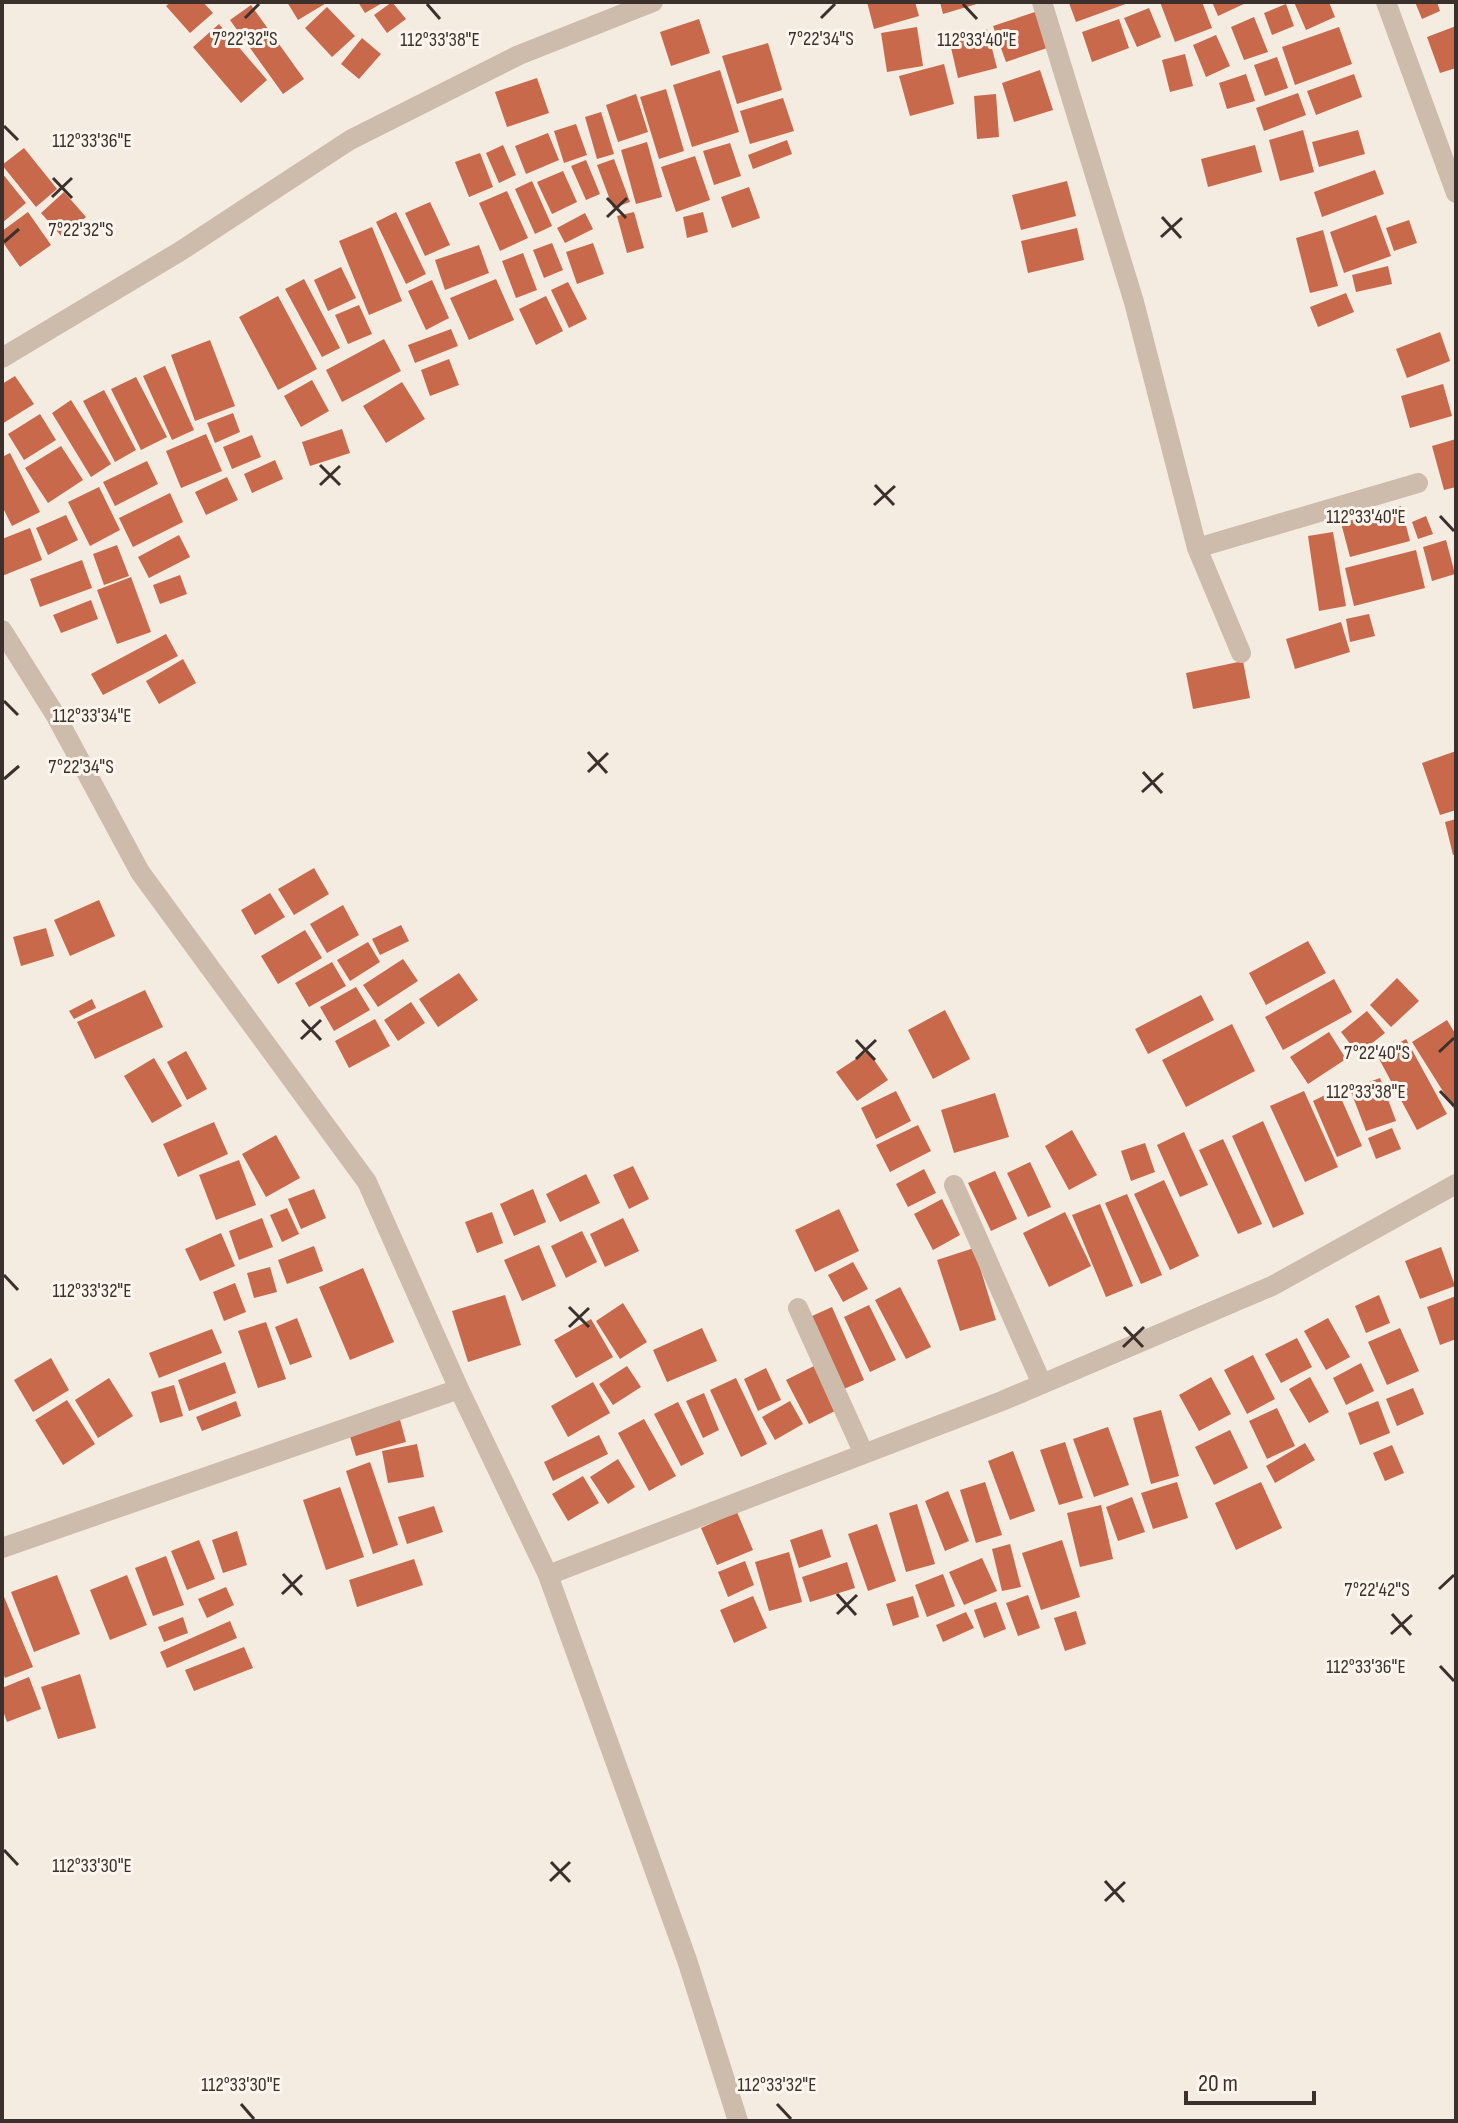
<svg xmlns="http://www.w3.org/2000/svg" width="1458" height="2123" viewBox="0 0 1458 2123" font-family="'Sofia Sans Condensed',sans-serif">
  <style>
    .building { fill: #c8694b }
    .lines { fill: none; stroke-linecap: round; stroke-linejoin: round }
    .minor { stroke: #cdbbac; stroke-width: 20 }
    .ticks { fill: none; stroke: #3b302b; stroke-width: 3 }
    .ticks-label { font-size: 20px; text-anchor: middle; fill: #3b302b; stroke: #fbf5ee; stroke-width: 6; stroke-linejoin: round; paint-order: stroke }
  </style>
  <rect width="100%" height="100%" fill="#f4ebe1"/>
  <path class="building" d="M171 2H203L213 13 190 33 166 6Z
    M287 2H328L298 20Z
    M358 2H384L365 13Z
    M392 2 406 19 387 33 374 15Z
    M867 2H915L919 16 874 29Z
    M940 2H980V3L943 14Z
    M1073 2H1131L1076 22 1069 3Z
    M1160 2H1202L1212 28 1175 42Z
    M1212 2H1248L1218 16Z
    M1294 2H1329L1335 17 1306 30Z
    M1415 2H1437L1440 11 1422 19Z
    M1286 4 1294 26 1272 35 1264 13Z
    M251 5 304 79 283 94 230 20Z
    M327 7 355 36 332 57 305 28Z
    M1149 8 1161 37 1137 47 1124 18Z
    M1038 11 1050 47 1006 62 993 26Z
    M1254 17 1268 52 1244 60 1231 27Z
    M699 19 710 53 671 66 660 32Z
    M1119 19 1129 48 1092 62 1082 32Z
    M219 24 267 80 241 103 193 47Z
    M1456 26V68L1440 73 1427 37Z
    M917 27 923 66 887 72 881 33Z
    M1339 27 1352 64 1295 85 1282 47Z
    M987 29 997 68 958 78 949 39Z
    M1216 35 1230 66 1206 77 1193 45Z
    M362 38 381 54 359 79 341 64Z
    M768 43 782 90 737 104 722 56Z
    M1185 54 1193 86 1170 92 1162 60Z
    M1277 57 1288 88 1265 96 1254 65Z
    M944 64 954 104 910 116 899 76Z
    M720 70 739 132 692 147 673 85Z
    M1040 70 1053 110 1014 122 1002 83Z
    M1246 74 1255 101 1227 109 1219 83Z
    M1354 74 1362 97 1316 115 1307 91Z
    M537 78 549 113 507 127 495 92Z
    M666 89 684 151 659 159 640 97Z
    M1298 93 1306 115 1264 131 1256 108Z
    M636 94 648 132 618 142 606 105Z
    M996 94 999 137 977 139 974 96Z
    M783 98 794 131 750 144 740 111Z
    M601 112 614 154 597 159 585 117Z
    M576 124 587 155 564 163 554 131Z
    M1303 130 1314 172 1280 181 1269 140Z
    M1358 130 1365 154 1319 167 1312 142Z
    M548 133 559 160 526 174 515 146Z
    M787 140 792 154 753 169 748 155Z
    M647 142 662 197 636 204 621 150Z
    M730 143 741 176 714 185 703 151Z
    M503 145 516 175 499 183 486 153Z
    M1255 145 1262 172 1208 187 1201 159Z
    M24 148 57 189 36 207 2 165Z
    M480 153 493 187 469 197 455 162Z
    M695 156 710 200 676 212 661 167Z
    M614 159 630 202 613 208 597 165Z
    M586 160 600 194 586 200 571 166Z
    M1375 170 1384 194 1322 217 1314 192Z
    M563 171 577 202 552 214 537 182Z
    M2 173 26 203 2 223Z
    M532 181 552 226 535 234 515 189Z
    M1067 181 1076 216 1021 230 1012 195Z
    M749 187 760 218 732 228 721 197Z
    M507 191 528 238 500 251 479 203Z
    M64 192 86 217 63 238 41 213Z
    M430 202 450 245 425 256 405 213Z
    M28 212 51 245 20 267 2 241V231Z
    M396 212 426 274 406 284 376 222Z
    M634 212 644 248 627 253 617 216Z
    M703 212 708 232 687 238 683 217Z
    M585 213 593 229 565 243 557 228Z
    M1376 215 1391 256 1344 273 1330 232Z
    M1409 220 1417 243 1394 251 1386 228Z
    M372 227 402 301 369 315 339 241Z
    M1077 228 1084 260 1028 273 1021 241Z
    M1323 230 1338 286 1310 293 1296 238Z
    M552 243 563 270 544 278 533 250Z
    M593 243 604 274 577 284 566 252Z
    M479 245 489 273 445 290 435 260Z
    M523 253 537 290 516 298 502 261Z
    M1388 266 1392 284 1356 292 1352 275Z
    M341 267 356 298 328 311 314 280Z
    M304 279 340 348 322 357 285 289Z
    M496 279 514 320 469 340 450 298Z
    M432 280 449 318 426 330 408 291Z
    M568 282 587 319 569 328 551 290Z
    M1346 293 1354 312 1318 327 1310 307Z
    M278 296 317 369 278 390 239 317Z
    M546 296 563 331 536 345 519 309Z
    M359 305 372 334 348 344 335 315Z
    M451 329 458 346 415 363 408 345Z
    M1440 332 1450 361 1407 378 1396 349Z
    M384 339 401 371 342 402 326 370Z
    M210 340 235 406 195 421 171 355Z
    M449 359 459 385 430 396 421 370Z
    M165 366 194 430 172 440 143 376Z
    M15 376 34 404 2 424V384Z
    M136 377 167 437 141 450 111 389Z
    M312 380 329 411 301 427 284 396Z
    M402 382 425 419 386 443 363 406Z
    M1443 384 1452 416 1410 428 1401 396Z
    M104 390 136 450 115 462 83 401Z
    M71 400 111 464 91 477 52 413Z
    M233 413 240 432 215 443 207 423Z
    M40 414 56 440 24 460 8 434Z
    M342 429 350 453 310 466 302 442Z
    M206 434 222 471 181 488 166 451Z
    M252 435 261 457 232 469 223 447Z
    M1456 439V487L1444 490 1432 446Z
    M61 446 83 480 48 503 25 468Z
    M10 453 40 512 12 526 2 506V457Z
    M275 460 283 479 252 493 244 474Z
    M147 461 158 484 115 506 103 482Z
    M227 477 238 500 206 515 195 492Z
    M99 487 120 530 90 546 68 502Z
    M170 493 183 522 133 547 119 518Z
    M1401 506 1410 541 1350 557 1341 523Z
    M66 515 78 540 48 555 36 528Z
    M1426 516 1433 534 1418 539 1412 522Z
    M30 528 42 560 2 576V539Z
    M1333 532 1346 606 1319 611 1308 536Z
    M179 535 190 557 149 578 138 557Z
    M1446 540 1455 574 1432 581 1423 547Z
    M117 545 129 576 104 585 93 554Z
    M1416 550 1425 588 1354 606 1345 568Z
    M82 560 92 588 40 607 30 579Z
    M180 575 187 594 160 604 153 585Z
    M131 577 151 632 117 644 97 590Z
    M91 600 98 619 61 633 53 615Z
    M1369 614 1375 636 1350 642 1346 619Z
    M1341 622 1350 652 1295 669 1286 639Z
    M166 634 178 656 103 695 91 674Z
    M183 659 196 683 159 704 146 681Z
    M1243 661 1250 698 1193 709 1186 673Z
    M1456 751V810L1440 815 1422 763Z
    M1456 819V854L1453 855 1445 822Z
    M314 868 329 894 294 915 278 889Z
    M270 893 285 917 255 935 241 910Z
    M99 900 115 936 70 956 54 920Z
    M343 905 359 935 327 953 310 924Z
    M401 925 409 941 380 955 372 939Z
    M46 928 54 956 21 966 13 937Z
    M305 930 322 958 278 984 261 956Z
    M1308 941 1326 973 1266 1005 1249 973Z
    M368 942 380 962 350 981 337 960Z
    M403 959 418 981 378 1007 363 985Z
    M332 962 346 986 309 1007 295 983Z
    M459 973 478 1000 438 1027 419 999Z
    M1397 978 1419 1001 1391 1027 1370 1005Z
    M1334 979 1352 1012 1283 1050 1265 1017Z
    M356 987 370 1010 334 1031 320 1007Z
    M145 990 163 1027 95 1059 77 1022Z
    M1201 995 1214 1020 1148 1054 1135 1029Z
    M92 999 96 1008 74 1019 69 1011Z
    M411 1002 425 1023 398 1041 384 1020Z
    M945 1010 970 1059 933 1079 908 1030Z
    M1367 1011 1385 1033 1358 1054 1341 1032Z
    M375 1019 390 1046 349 1068 335 1041Z
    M1447 1020 1456 1035V1112L1412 1042Z
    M1232 1024 1255 1071 1186 1107 1162 1060Z
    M1329 1032 1346 1059 1308 1084 1290 1057Z
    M1406 1039 1447 1114 1417 1130 1377 1055Z
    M186 1051 207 1089 187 1100 167 1062Z
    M868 1051 888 1080 857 1101 836 1072Z
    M154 1058 182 1106 152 1123 124 1076Z
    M1380 1078 1396 1121 1366 1131 1350 1089Z
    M1337 1089 1362 1146 1337 1157 1313 1101Z
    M896 1091 911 1121 876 1139 861 1108Z
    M1304 1091 1338 1167 1305 1182 1270 1106Z
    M995 1093 1009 1137 954 1153 941 1110Z
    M1263 1121 1304 1214 1273 1228 1232 1136Z
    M214 1122 228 1154 178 1177 163 1144Z
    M918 1125 931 1151 890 1172 876 1145Z
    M1392 1128 1401 1149 1376 1159 1368 1138Z
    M1072 1130 1097 1175 1069 1190 1045 1146Z
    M1184 1132 1208 1185 1180 1197 1157 1145Z
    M276 1135 300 1178 266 1197 242 1154Z
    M1223 1139 1262 1224 1238 1234 1199 1150Z
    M1145 1143 1155 1172 1131 1181 1121 1151Z
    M239 1160 256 1205 216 1220 199 1175Z
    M1030 1162 1051 1207 1028 1217 1007 1173Z
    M633 1166 649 1199 629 1209 613 1175Z
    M924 1169 936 1193 908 1207 896 1184Z
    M995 1171 1017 1219 991 1231 968 1183Z
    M586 1174 600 1203 560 1222 546 1194Z
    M1164 1180 1199 1256 1170 1270 1134 1194Z
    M314 1189 326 1218 301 1229 288 1199Z
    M533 1189 546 1222 514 1236 500 1204Z
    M1127 1194 1162 1275 1141 1284 1105 1203Z
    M942 1199 960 1235 933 1250 914 1214Z
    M1100 1204 1133 1286 1106 1297 1072 1215Z
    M287 1208 299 1234 282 1242 270 1215Z
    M839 1209 859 1251 815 1272 795 1230Z
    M492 1212 503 1243 477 1253 465 1222Z
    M1065 1212 1091 1266 1049 1287 1023 1233Z
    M262 1218 273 1247 239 1260 229 1231Z
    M623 1218 639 1251 605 1267 590 1234Z
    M582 1231 597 1262 566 1278 551 1246Z
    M221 1233 235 1266 200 1281 185 1249Z
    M539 1245 556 1286 522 1301 504 1260Z
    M314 1246 323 1271 287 1284 278 1260Z
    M1441 1247 1455 1286 1420 1299 1405 1261Z
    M974 1248 996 1320 960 1331 937 1260Z
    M853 1262 868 1289 843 1302 828 1275Z
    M270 1267 277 1292 254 1298 247 1273Z
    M363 1268 394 1342 350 1360 319 1287Z
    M235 1283 246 1312 224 1321 213 1292Z
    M900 1287 931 1347 906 1359 875 1300Z
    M505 1295 521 1345 468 1362 452 1311Z
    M1379 1295 1390 1323 1366 1333 1355 1306Z
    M1456 1296V1339L1440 1345 1427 1307Z
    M623 1303 647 1342 620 1359 596 1321Z
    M869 1305 896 1360 870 1372 844 1317Z
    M832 1307 864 1380 844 1389 812 1316Z
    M297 1318 312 1357 290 1365 275 1327Z
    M1328 1318 1350 1357 1326 1370 1304 1331Z
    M591 1319 613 1357 576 1378 554 1340Z
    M266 1322 286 1379 258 1388 238 1331Z
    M702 1328 717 1361 667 1382 653 1350Z
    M1400 1328 1419 1371 1387 1385 1368 1342Z
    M212 1329 222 1353 159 1378 149 1353Z
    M1297 1338 1312 1367 1281 1383 1265 1354Z
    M1253 1355 1275 1399 1247 1414 1224 1370Z
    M51 1358 69 1390 33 1412 14 1380Z
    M225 1362 236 1393 189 1411 178 1380Z
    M1361 1363 1374 1391 1346 1405 1333 1378Z
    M627 1366 641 1387 613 1405 599 1384Z
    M814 1366 837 1410 809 1424 786 1380Z
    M766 1368 781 1400 758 1411 744 1379Z
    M1211 1377 1231 1414 1199 1431 1179 1395Z
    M1310 1377 1329 1412 1309 1423 1289 1389Z
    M109 1378 133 1416 98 1438 75 1400Z
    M736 1378 767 1444 741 1457 710 1390Z
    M593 1382 610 1413 568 1437 551 1406Z
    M174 1385 183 1416 160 1423 151 1392Z
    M1413 1388 1424 1414 1397 1426 1386 1399Z
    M704 1393 719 1430 703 1438 686 1401Z
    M67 1400 95 1444 63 1465 35 1420Z
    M236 1401 241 1416 202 1431 196 1417Z
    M790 1401 803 1424 775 1440 762 1417Z
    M1378 1401 1390 1433 1360 1445 1348 1413Z
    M678 1402 704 1454 681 1466 654 1414Z
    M1277 1408 1295 1446 1267 1459 1249 1421Z
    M1161 1410 1179 1476 1151 1484 1133 1418Z
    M399 1416 406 1442 356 1456 348 1430Z
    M644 1419 676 1476 649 1491 618 1433Z
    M1108 1427 1129 1485 1094 1497 1073 1439Z
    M1230 1430 1248 1468 1214 1485 1195 1447Z
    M599 1435 608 1454 553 1481 544 1462Z
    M1065 1442 1083 1498 1059 1505 1040 1450Z
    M1305 1443 1315 1460 1275 1483 1266 1466Z
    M417 1444 424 1477 388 1483 382 1451Z
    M1392 1445 1404 1473 1385 1481 1373 1453Z
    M1013 1451 1035 1511 1010 1520 988 1461Z
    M618 1459 635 1487 608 1504 590 1477Z
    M370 1462 398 1545 373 1554 346 1471Z
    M583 1476 599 1503 568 1521 552 1494Z
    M985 1482 1002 1535 976 1543 960 1490Z
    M1177 1482 1188 1518 1153 1529 1141 1493Z
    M1261 1482 1282 1528 1236 1550 1215 1503Z
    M340 1487 364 1557 326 1570 303 1500Z
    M948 1491 969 1541 945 1551 925 1501Z
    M1132 1497 1145 1532 1118 1541 1106 1507Z
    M917 1504 935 1564 906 1572 889 1513Z
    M1101 1505 1113 1559 1080 1567 1067 1513Z
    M434 1506 443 1532 407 1544 398 1517Z
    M737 1512 753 1550 717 1565 701 1528Z
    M877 1524 896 1581 868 1591 848 1534Z
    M822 1529 831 1557 799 1568 790 1540Z
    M237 1531 247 1565 223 1573 212 1540Z
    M199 1540 215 1579 187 1590 171 1551Z
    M1062 1540 1080 1597 1041 1610 1022 1553Z
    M1010 1544 1021 1587 1002 1591 992 1549Z
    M789 1552 802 1602 769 1611 755 1562Z
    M166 1556 184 1605 153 1616 135 1568Z
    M982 1558 997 1591 964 1605 949 1572Z
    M414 1559 423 1585 357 1607 349 1580Z
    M745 1561 754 1585 728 1597 718 1572Z
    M847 1562 855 1588 810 1602 802 1577Z
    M943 1574 955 1606 927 1617 915 1585Z
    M57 1575 80 1634 34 1652 11 1592Z
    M127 1575 147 1625 110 1640 90 1590Z
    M226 1587 234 1605 207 1618 198 1599Z
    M2 1592 33 1667 5 1678 2 1671Z
    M1028 1595 1040 1628 1018 1636 1006 1603Z
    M753 1596 767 1628 734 1643 720 1610Z
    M913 1596 919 1617 893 1626 886 1604Z
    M996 1602 1006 1629 984 1638 974 1610Z
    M1076 1611 1086 1644 1065 1651 1054 1618Z
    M966 1612 974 1628 943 1642 936 1625Z
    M183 1617 188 1633 164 1642 158 1627Z
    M230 1621 237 1638 167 1668 160 1652Z
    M244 1647 253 1668 194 1691 185 1670Z
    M80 1674 96 1728 58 1739 41 1687Z
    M29 1677 41 1709 7 1722 2 1708V1688Z"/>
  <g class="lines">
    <path class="minor" d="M1042 2 1134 302 1197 548 1241 653
      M1386 2 1456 193
      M2 358 179 252 350 140 519 55 653 2
      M1197 548 1418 483
      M2 630 56 716 140 872 367 1182 459 1389 548 1575 687 1960 738 2121
      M954 1185 1042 1384
      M798 1308 864 1454
      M2 1548 459 1389
      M548 1575 1002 1401 1272 1286 1456 1184"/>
  </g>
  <path class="ticks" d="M427 4 440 19M963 4 977 19M245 18 259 4M821 18 835 4M4 126 18 140M53 178 72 198M52 197 72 178M607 198 626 218M607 217 627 198M1162 217 1181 238M1161 237 1182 218M4 242 19 229M320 465 340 485M320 485 340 466M875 485 894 505M874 505 895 486M1440 516 1454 531M4 701 18 715M588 752 607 773M588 772 608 753M1143 772 1162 793M4 779 19 766M1142 792 1163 773M302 1020 321 1040M301 1039 321 1020M856 1040 875 1060M1439 1052 1454 1038M856 1059 876 1040M1440 1091 1454 1106M4 1275 18 1290M569 1307 589 1327M569 1327 589 1308M1124 1327 1143 1347M1123 1347 1144 1327M283 1574 302 1595M1439 1589 1454 1575M282 1594 302 1575M837 1594 856 1615M837 1614 857 1595M1392 1614 1411 1635M1391 1634 1412 1615M1440 1666 1454 1681M4 1850 18 1865M551 1862 570 1882M550 1881 570 1862M1105 1881 1124 1902M1105 1901 1125 1882M241 2104 254 2119M777 2104 791 2119"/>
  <g class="ticks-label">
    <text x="245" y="45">7°22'32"S</text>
    <text x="821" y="45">7°22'34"S</text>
    <text x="440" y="46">112°33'38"E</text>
    <text x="977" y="46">112°33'40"E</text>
    <text x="92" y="147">112°33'36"E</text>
    <text x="81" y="236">7°22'32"S</text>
    <text x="1366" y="523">112°33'40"E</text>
    <text x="92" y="722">112°33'34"E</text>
    <text x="81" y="773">7°22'34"S</text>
    <text x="1377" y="1059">7°22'40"S</text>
    <text x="1366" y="1098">112°33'38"E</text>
    <text x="92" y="1297">112°33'32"E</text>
    <text x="1377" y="1596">7°22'42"S</text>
    <text x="1366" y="1673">112°33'36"E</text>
    <text x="92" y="1872">112°33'30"E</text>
    <text x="241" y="2091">112°33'30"E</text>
    <text x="777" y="2091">112°33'32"E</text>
  </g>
  <rect width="1458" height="2123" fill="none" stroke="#3b302b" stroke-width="8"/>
  <path d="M1186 2091v12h128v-12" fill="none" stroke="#3b302b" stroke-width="4"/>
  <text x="1198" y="2091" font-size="24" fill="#3b302b" stroke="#fbf5ee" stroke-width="6" paint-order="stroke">20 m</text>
</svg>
